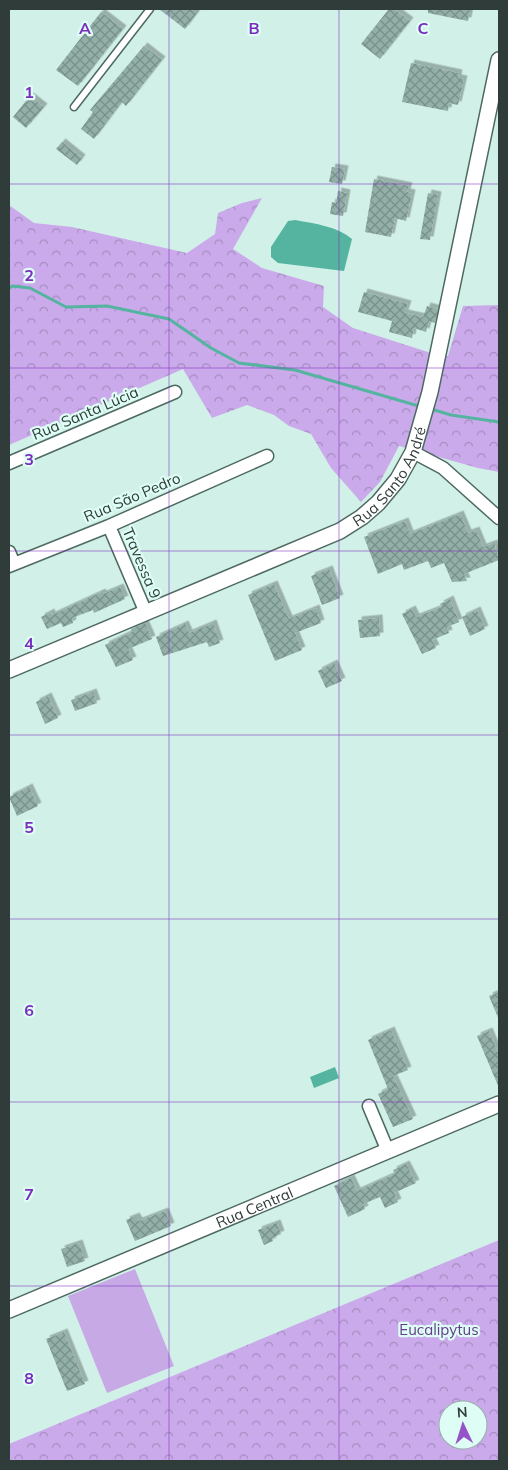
<svg xmlns="http://www.w3.org/2000/svg" width="508" height="1470" viewBox="0 0 508 1470" font-family="Mulish,sans-serif">
  <style>
    .forest { fill: url(#forest-crowns); fill-rule: evenodd }
    .pitch { fill: #c7a9e5 }
    .water { fill: #54b49f }
    .lines { fill: none; stroke-linecap: round; stroke-linejoin: round }
    .stream { stroke: #54b49f; stroke-width: 3 }
    .building { fill: url(#building-cross-hatch); filter: url(#shadow) }
    .service-casing { stroke: #4e6962; stroke-width: 9 }
    .minor-casing { stroke: #4e6962; stroke-width: 15 }
    .tertiary-casing { stroke: #4e6962; stroke-width: 18 }
    .service { stroke: #fff; stroke-width: 6 }
    .minor { stroke: #fff; stroke-width: 12 }
    .tertiary { stroke: #fff; stroke-width: 15 }
    .grid { fill: none; stroke: #7b2cbf; stroke-width: 1; stroke-opacity: 0.55 }
    .labels { text-anchor: middle; dominant-baseline: central; stroke-width: 4.5; stroke-linejoin: round; paint-order: stroke }
    .street-label { font-size: 15px; fill: #303c39; stroke: #defdf5 }
    .park-label { font-size: 15px; fill: #653c88; stroke: #defdf5 }
    .grid-label { font-size: 16px; text-anchor: middle; font-weight: bold; fill: #7b2cbf; stroke: #defdf5; stroke-width: 4.5; stroke-linejoin: round; paint-order: stroke }
  </style>
  <defs>
    <pattern id="forest-crowns" width="20" height="18" patternUnits="userSpaceOnUse" patternTransform="scale(1.25)"><rect width="20" height="18" fill="#cbaaeb"/><path d="M2 6a3 3 0 1 1 6 0M12 15a3 3 0 1 1 6 0" fill="none" stroke="#a58cbf"/></pattern>
    <pattern id="building-cross-hatch" width="8" height="8" patternUnits="userSpaceOnUse" patternTransform="scale(1.25)"><rect width="8" height="8" fill="#93b0a8"/><path d="M0 0l8 8M0 8l8-8" fill="none" stroke="#78908a"/></pattern>
    <filter id="shadow"><feDropShadow dx="3.5" dy="-3.5" stdDeviation="0" flood-color="#0004"/></filter>
  </defs>
  <rect width="100%" height="100%" fill="#d1f0e7"/>
  <path class="forest" d="M262 198 233 249 262 268 324 286 323 307 353 328 428 352 448 356 463 306 499 305V472L478 468 399 446 380 482 361 502 331 468 311 434 289 426 274 415 247 405 212 418 183 369 9 445V205L34 223 72 227 187 253 215 234 218 213 242 203Z
    M499 1240V1461H9V1444ZM448 1410H478V1440H448Z"/>
  <path class="pitch" d="M135 1269 174 1366 107 1393 68 1296Z"/>
  <path class="water" d="M295 220C316 224 336 226 352 239L344 271 278 263 271 257V247L288 221Z
    M335 1067 339 1078 314 1088 310 1077Z"/>
  <g class="lines">
    <path class="stream" d="M9 289 12 286 30 288 66 307 107 306 169 319 211 348 239 363 295 370 422 407
      M431 409 451 415 499 422"/>
  </g>
  <path class="building" d="M159 9H200L185 29Z
    M389 9H394L410 21 380 59 361 44Z
    M428 9H470L468 21 428 13Z
    M101 12 123 29 78 86 56 70Z
    M144 46 162 60 126 106 122 102 94 139 81 129 93 112 90 110Z
    M411 63 459 73 458 78 464 79 458 105 449 103 448 111 402 102Z
    M30 96 44 107 26 128 13 117Z
    M62 142 82 158 77 165 56 149Z
    M332 167 345 169 342 184 329 182Z
    M374 179 409 186 407 192 412 193 406 221 395 218 391 237 365 232Z
    M338 191 347 193 343 216 330 214 332 202 336 203Z
    M428 193 438 195 430 240 420 239Z
    M364 292 408 304 405 313 423 317 427 306 438 309 435 323 429 321 426 332 414 328 412 338 389 332 392 321 358 312Z
    M460 514 468 533 476 530 483 547 494 543 499 560 464 574 467 581 452 582 444 563 431 568 428 561 404 570 402 564 378 574 364 537 405 521 410 534Z
    M329 569 340 598 322 605 311 576Z
    M274 584 289 619 316 608 321 623 295 633 302 650 275 661 248 595Z
    M120 587 125 599 94 613 93 610 72 618 73 623 63 627 61 623 47 629 41 617 51 612 52 615 102 592 103 594Z
    M450 599 459 622 447 627 449 633 432 640 436 648 422 654 402 614 412 609 416 617 442 607 440 604Z
    M477 610 485 629 470 636 462 617Z
    M379 618 380 636 360 638 358 620Z
    M145 623 152 639 128 649 133 660 116 667 105 645 132 632 131 629Z
    M213 623 220 643 209 647 207 642 163 656 156 637 185 624 189 633Z
    M334 663 342 681 326 688 318 671Z
    M93 692 97 703 75 711 71 700Z
    M48 696 58 718 45 724 36 702Z
    M29 787 38 806 17 816 9 797Z
    M499 992V1020L489 996Z
    M391 1030 408 1070 393 1076 413 1119 393 1127 378 1094 388 1089 368 1040Z
    M489 1031 499 1055V1088L477 1036Z
    M406 1164 416 1183 394 1193 398 1202 385 1208 380 1197 363 1204 365 1209 348 1217 334 1186 351 1178 357 1191 395 1174 393 1170Z
    M165 1211 171 1226 135 1241 126 1220 136 1216 139 1221Z
    M277 1223 281 1234 272 1238 273 1241 264 1245 258 1230Z
    M79 1243 85 1261 67 1267 61 1249Z
    M64 1332 85 1384 67 1391 46 1339Z"/>
  <g class="lines">
    <defs>
      <path id="service" d="M74 107 150 9"/>
      <path id="minor" d="M413 452 443 468 499 518
        M9 463 175 392
        M109 526 146 613
        M9 552 14 564
        M9 566 109 526 267 456
        M369 1106 387 1149"/>
      <g id="tertiary">
        <path id="s1" d="M9 670 340 531 362 517 378 503 398 479 413 452 430 392 499 60"/>
        <path id="s2" d="M9 1310 499 1104"/>
      </g>
    </defs>
    <use href="#service" class="service-casing"/>
    <use href="#minor" class="minor-casing"/>
    <use href="#tertiary" class="tertiary-casing"/>
    <use href="#service" class="service"/>
    <use href="#minor" class="minor"/>
    <use href="#tertiary" class="tertiary"/>
  </g>
  <path class="grid" d="M169 9V1461M339 9V1461M9 184H499M9 368H499M9 551H499M9 735H499M9 919H499M9 1102H499M9 1286H499"/>
  <g class="labels">
    <g class="street-label">
      <text transform="translate(85 413) rotate(-23)">Rua Santa Lúcia</text>
      <text stroke="none"><textPath href="#s1" startOffset="435">Rua Santo André</textPath></text>
      <text transform="translate(132 497) rotate(-23)">Rua São Pedro</text>
      <text transform="translate(142 563) rotate(67)">Travessa 9</text>
      <text stroke="none"><textPath href="#s2" startOffset="266">Rua Central</textPath></text>
    </g>
    <g class="park-label">
      <text x="439" y="1329">Eucalipytus</text>
    </g>
  </g>
  <g class="grid-label">
    <text x="85" y="34">A</text>
    <text x="254" y="34">B</text>
    <text x="423" y="34">C</text>
    <text x="29" y="98">1</text>
    <text x="29" y="281">2</text>
    <text x="29" y="465">3</text>
    <text x="29" y="649">4</text>
    <text x="29" y="833">5</text>
    <text x="29" y="1016">6</text>
    <text x="29" y="1200">7</text>
    <text x="29" y="1384">8</text>
  </g>
  <rect width="508" height="1470" fill="none" stroke="#303c39" stroke-width="20"/>
  <g transform="translate(463 1425) rotate(356)"><circle r="24" fill="#defdf5" stroke="#98b0aa"/>
  <path d="M0-4L9 19L0 12L-9 19Z" fill="#9453c9"/>
  <text y="-8" font-size="14" font-weight="bold" text-anchor="middle" fill="#303c39">N</text>
  </g>
</svg>
